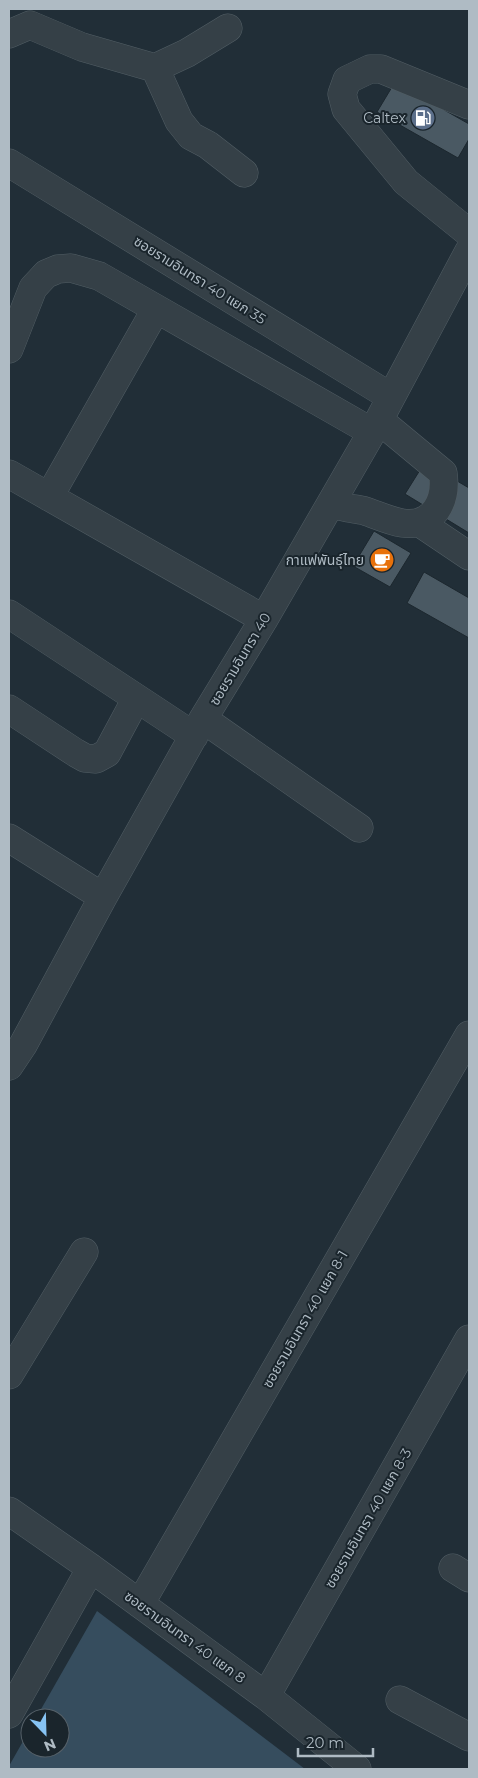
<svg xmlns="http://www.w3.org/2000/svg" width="478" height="1778" viewBox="0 0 478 1778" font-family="Montserrat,'Noto Sans Thai',sans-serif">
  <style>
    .water { fill: #364d5e }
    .building { fill: #4a5963; stroke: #1c272e }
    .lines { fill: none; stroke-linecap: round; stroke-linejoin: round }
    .minor-casing { stroke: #525e65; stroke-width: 29 }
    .minor { stroke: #354047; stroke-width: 28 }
    .labels { text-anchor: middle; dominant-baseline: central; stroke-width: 4; stroke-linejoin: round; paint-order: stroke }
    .poi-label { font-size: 14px; fill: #afbbc4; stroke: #1a252c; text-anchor: end }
    .street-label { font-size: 14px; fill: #afbbc4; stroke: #1a252c }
  </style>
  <rect width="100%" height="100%" fill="#212e37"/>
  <path class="water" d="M97 1611 305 1769H9V1766L30 1729V1748H60V1718H36Z"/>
  <path class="building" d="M395 82 469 124V139L458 158 377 112Z
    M425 462 469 488V533L405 494Z
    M374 531 411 553 390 587 353 566Z
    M424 572 469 598V638L407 603Z"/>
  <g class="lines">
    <defs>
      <path id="minor" d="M9 34 30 25 82 47 155 68 187 53 228 28
        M155 68 179 121 191 136 208 145 244 173
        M469 105 381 69H370L347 80 342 94 346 109 406 182 469 233
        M9 163 391 397
        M9 349 33 288 46 274 58 269 71 268 99 276 372 432
        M9 474 264 619
        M49 497 156 309
        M332 502C342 509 354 508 365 511 377 515 390 521 402 523 434 528 447 500 443 473L379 420
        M420 523 469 556
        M9 614 194 736
        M9 709 76 753 85 758 96 759 107 753 136 699
        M203 719 359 828
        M9 838 103 897
        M9 1066 23 1045 103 897 203 719 264 619 379 420 469 251
        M9 1375 84 1252
        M9 1511 91 1568 266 1696 357 1769
        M453 1568 469 1578
        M140 1604 469 1035
        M266 1696 469 1339
        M400 1700 469 1737
        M9 1714 91 1568"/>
    </defs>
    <use href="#minor" class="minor-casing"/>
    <use href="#minor" class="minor"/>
  </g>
  <defs>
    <symbol id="fuel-disc" viewBox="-11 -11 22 22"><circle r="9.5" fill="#5c6f8a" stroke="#1a252c"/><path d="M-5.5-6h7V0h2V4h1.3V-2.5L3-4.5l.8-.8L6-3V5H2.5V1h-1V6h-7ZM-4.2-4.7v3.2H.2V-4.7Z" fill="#fff"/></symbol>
    <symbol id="cafe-disc" viewBox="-11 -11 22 22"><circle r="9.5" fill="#e8710a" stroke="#1a252c"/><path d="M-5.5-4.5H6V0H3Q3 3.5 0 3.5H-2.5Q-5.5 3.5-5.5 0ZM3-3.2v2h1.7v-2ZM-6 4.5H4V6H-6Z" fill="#fff"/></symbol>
  </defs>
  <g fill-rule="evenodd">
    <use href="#fuel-disc" x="409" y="104" width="28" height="28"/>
    <use href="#cafe-disc" x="368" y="546" width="28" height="28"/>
  </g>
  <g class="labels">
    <g class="poi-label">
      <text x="406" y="118">Caltex</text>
      <text x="364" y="560">กาแฟพันธุ์ไทย</text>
    </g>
    <g class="street-label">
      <text transform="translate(200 280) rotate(32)">ซอยรามอินทรา 40 แยก 35</text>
      <text transform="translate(240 659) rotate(-59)">ซอยรามอินทรา 40</text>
      <text transform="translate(305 1319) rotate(-60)">ซอยรามอินทรา 40 แยก 8-1</text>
      <text transform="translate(368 1518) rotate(-60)">ซอยรามอินทรา 40 แยก 8-3</text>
      <text transform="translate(185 1637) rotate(36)">ซอยรามอินทรา 40 แยก 8</text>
    </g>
  </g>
  <rect width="478" height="1778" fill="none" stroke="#afbbc4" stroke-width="20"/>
  <g transform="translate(45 1733) rotate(157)"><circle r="24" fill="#1a252c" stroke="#566169"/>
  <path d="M0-4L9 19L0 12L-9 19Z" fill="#86c3f3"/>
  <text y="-8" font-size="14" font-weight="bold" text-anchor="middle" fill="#afbbc4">N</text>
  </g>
  <path d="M298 1748v8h75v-8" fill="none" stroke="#afbbc4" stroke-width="2.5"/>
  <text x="306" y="1748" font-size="15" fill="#afbbc4" stroke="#1a252c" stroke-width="4" paint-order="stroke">20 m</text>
</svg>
